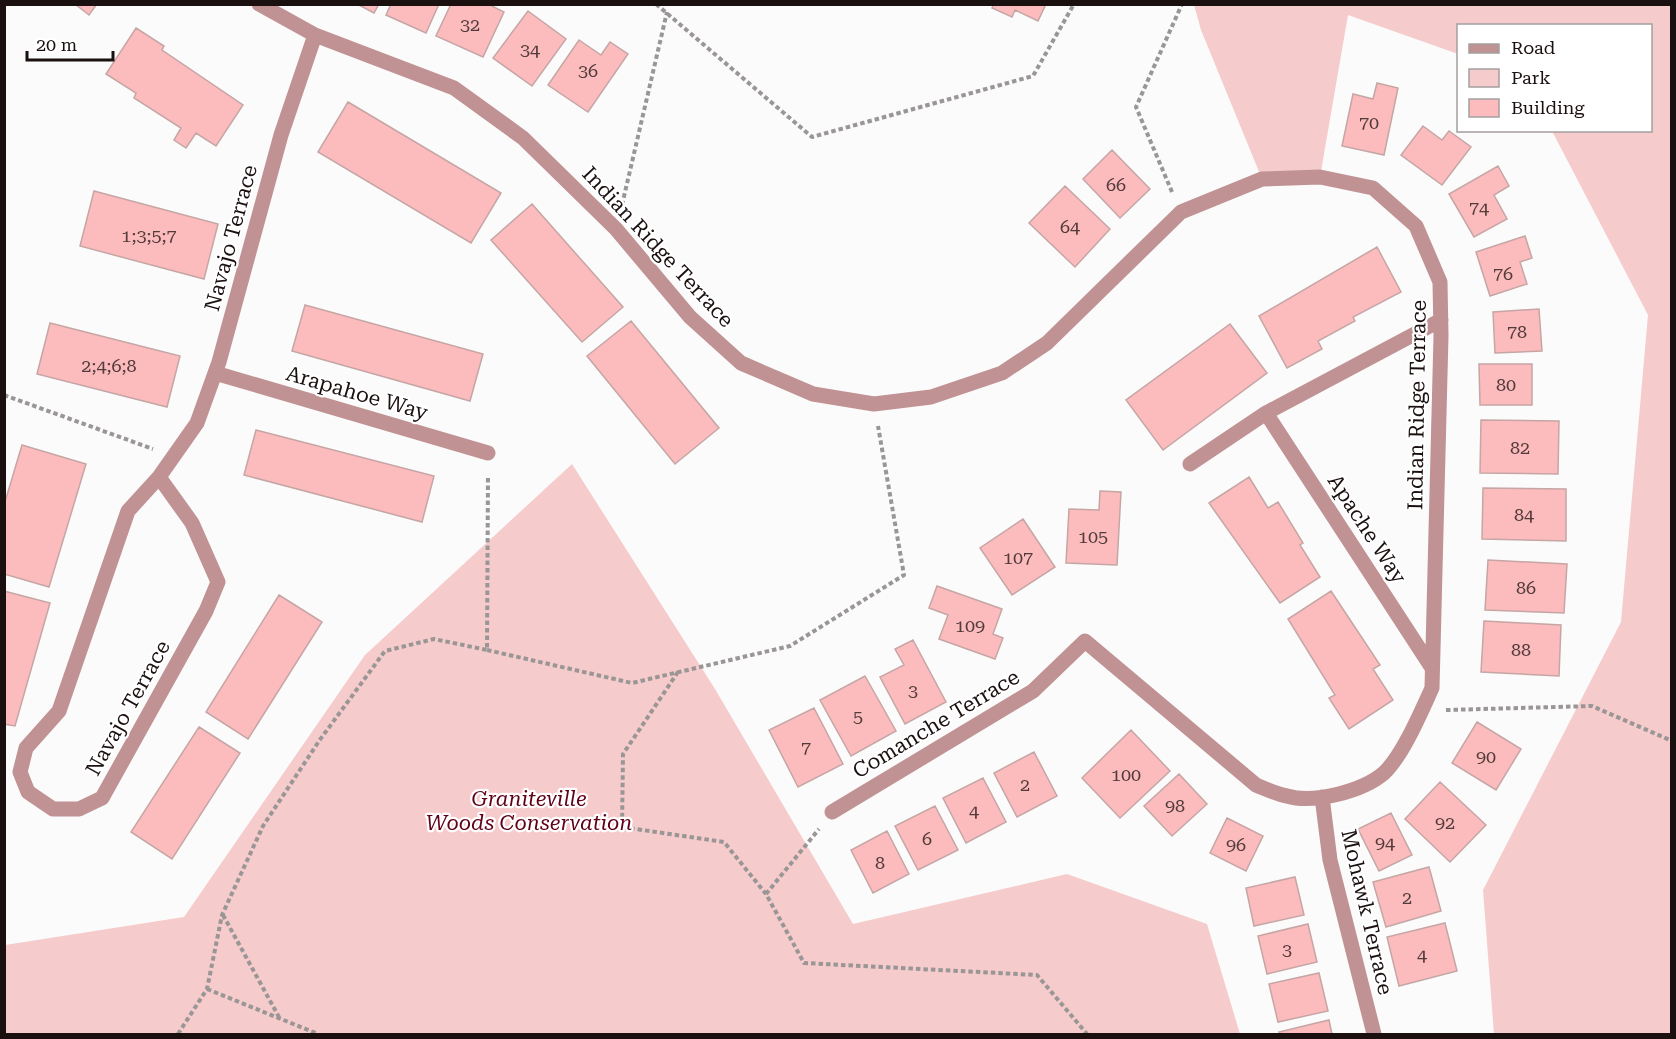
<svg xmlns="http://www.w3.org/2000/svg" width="1676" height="1039" viewBox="0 0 1676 1039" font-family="'Roboto Serif',serif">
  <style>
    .green { fill: #f6cbcc }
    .building { fill: #fcbcbd; stroke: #c6a5a5; stroke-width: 1.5 }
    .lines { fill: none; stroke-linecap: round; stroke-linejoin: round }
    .path { stroke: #9b9696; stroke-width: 4; stroke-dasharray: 4.5 3; stroke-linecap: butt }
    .minor { stroke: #c09293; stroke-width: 15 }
    .labels { text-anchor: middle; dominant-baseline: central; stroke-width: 4.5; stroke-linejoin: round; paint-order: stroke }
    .number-label { font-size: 18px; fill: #533b3b }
    .street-label { font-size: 21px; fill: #1b1010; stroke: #fff }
    .park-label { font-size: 21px; font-style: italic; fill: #600119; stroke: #fff }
  </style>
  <rect width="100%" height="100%" fill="#fbfbfb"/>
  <path class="green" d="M1194 5H1671V1034H1494L1483 890 1621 622 1648 315 1552 131 1650 130V26H1458V54L1348 15 1320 177 1262 179 1201 30Z
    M572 464 715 689 853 924 1067 874 1207 924 1240 1034H5V945L184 917 365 655Z"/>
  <path class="building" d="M75 4H97L89 15Z
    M357 4H379L374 13Z
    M391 4H439L426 33 386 15Z
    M451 4H488L504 12 483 57 436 36Z
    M994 4H1046L1038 21 1015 10 1012 17 992 8Z
    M528 11 566 39 532 86 493 58Z
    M136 28 164 46 162 50 243 105 216 146 196 133 186 148 174 140 181 128 134 98 136 93 106 74Z
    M579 40 601 55 610 42 628 54 588 112 548 85Z
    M1377 83 1398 88 1384 155 1342 146 1353 94 1373 99Z
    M348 102 501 193 471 243 318 152Z
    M1423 126 1442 140 1449 131 1471 147 1442 185 1401 155Z
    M1112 150 1150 189 1120 218 1083 179Z
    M1498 166 1509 186 1494 195 1507 219 1474 237 1449 194Z
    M1065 186 1110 229 1075 267 1029 223Z
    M94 191 218 224 204 279 80 246Z
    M532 204 623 307 582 342 491 240Z
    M1525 236 1532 258 1520 262 1527 284 1490 296 1476 252Z
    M1377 247 1401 292 1353 317 1355 321 1318 341 1322 349 1287 368 1259 316Z
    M305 305 483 354 470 401 292 351Z
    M1539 309 1542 351 1495 353 1493 312Z
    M631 321 719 428 675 464 587 356Z
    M50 323 180 356 167 407 37 374Z
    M1230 324 1267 373 1163 450 1126 400Z
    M1479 364H1532V405H1480Z
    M1481 420 1559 421 1558 474 1480 473Z
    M256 430 434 476 422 522 244 475Z
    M22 445 86 464 49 587 4 574V505Z
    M1249 477 1268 508 1278 502 1303 543 1300 545 1320 577 1280 603 1209 503Z
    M1483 488 1566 489V541L1482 539Z
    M1100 491 1121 492 1117 565 1066 563 1069 509 1099 510Z
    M1023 519 1055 567 1012 595 980 548Z
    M1488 560 1567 564 1564 613 1485 610Z
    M937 586 1002 609 993 634 1003 638 995 659 939 639 948 615 929 608Z
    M4 591 50 603 15 726 4 724Z
    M1331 591 1380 665 1373 669 1393 700 1349 729 1329 698 1335 695 1288 619Z
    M279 595 322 622 248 739 206 712Z
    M1484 621 1561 625 1559 676 1481 672Z
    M913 640 946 702 905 724 880 677 904 665 895 649Z
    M865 676 896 731 851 756 820 700Z
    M814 708 843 764 798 787 769 730Z
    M1477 722 1521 749 1496 790 1452 763Z
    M199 727 240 753 172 859 131 832Z
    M1131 730 1170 771 1120 818 1082 778Z
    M1034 752 1057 796 1017 817 994 773Z
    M1179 774 1207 804 1172 836 1144 806Z
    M983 778 1006 822 966 843 943 798Z
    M1440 782 1486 825 1450 862 1405 819Z
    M935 806 958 850 918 870 895 826Z
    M1391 813 1412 855 1379 871 1358 829Z
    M1227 818 1263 836 1246 871 1210 853Z
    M887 831 909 874 873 893 851 850Z
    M1429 867 1441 911 1386 927 1373 882Z
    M1295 877 1304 915 1254 926 1246 888Z
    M1445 923 1457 971 1399 986 1387 937Z
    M1308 924 1317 962 1267 974 1258 936Z
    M1319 973 1328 1011 1278 1022 1269 984Z
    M1329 1020 1332 1034H1280L1279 1032Z"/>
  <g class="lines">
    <path class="path" d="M656 4 812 137 1033 76 1074 4
      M1172 192 1136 107 1182 4
      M622 205 667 12
      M4 395 153 449
      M487 650 632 683 790 646 904 575 878 426
      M678 672 623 754 622 827 724 842 766 894 804 963 1037 975 1087 1034
      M1446 710 1592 706 1672 741
      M766 894 819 829
      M223 915 280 1019
      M207 989 318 1034
      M178 1034 207 989 222 915 263 826 319 741 385 651 434 639 487 650 488 475"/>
    <path class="minor" d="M259 4 315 35 454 88 523 138 616 229 690 317 741 363 813 394 874 404 931 397 1002 373 1047 343 1181 212 1262 179 1320 177 1373 188 1416 226 1440 282 1441 336 1432 688C1421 712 1403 755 1384 773 1363 791 1314 804 1287 796 1276 794 1266 789 1256 785L1085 641 1033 691 832 812
      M215 373 488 453
      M1266 413 1432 668
      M1190 464 1266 413 1441 320
      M159 477 192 523 218 582 206 611 102 798 79 809H53L28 792 20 772 26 748 59 711 128 511 159 477 197 423 219 362 281 135 315 35
      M1322 797 1330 860 1374 1034"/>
  </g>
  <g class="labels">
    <g class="number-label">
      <text x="470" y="24">32</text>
      <text x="530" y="49">34</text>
      <text x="588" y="70">36</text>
      <text x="1369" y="122">70</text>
      <text x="1116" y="184">66</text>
      <text x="1479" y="207">74</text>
      <text x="1070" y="226">64</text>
      <text x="149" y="235">1;3;5;7</text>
      <text x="1503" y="273">76</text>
      <text x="1517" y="331">78</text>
      <text x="109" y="365">2;4;6;8</text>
      <text x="1506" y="384">80</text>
      <text x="1520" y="447">82</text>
      <text x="1524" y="514">84</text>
      <text x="1093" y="536">105</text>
      <text x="1018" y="557">107</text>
      <text x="1526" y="587">86</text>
      <text x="970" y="625">109</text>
      <text x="1521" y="649">88</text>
      <text x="913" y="690">3</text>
      <text x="858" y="716">5</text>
      <text x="806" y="747">7</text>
      <text x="1486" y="756">90</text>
      <text x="1126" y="774">100</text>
      <text x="1025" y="784">2</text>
      <text x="1175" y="805">98</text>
      <text x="974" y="810">4</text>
      <text x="1445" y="822">92</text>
      <text x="927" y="838">6</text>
      <text x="1385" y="842">94</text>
      <text x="1236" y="844">96</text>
      <text x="880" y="862">8</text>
      <text x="1407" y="897">2</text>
      <text x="1287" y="949">3</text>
      <text x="1422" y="954">4</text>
    </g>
    <g class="street-label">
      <text transform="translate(231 238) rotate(-75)">Navajo Terrace</text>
      <text transform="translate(658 247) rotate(47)">Indian Ridge Terrace</text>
      <text transform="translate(357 393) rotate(16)">Arapahoe Way</text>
      <text transform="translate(1417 405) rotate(-89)">Indian Ridge Terrace</text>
      <text transform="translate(1367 529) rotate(57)">Apache Way</text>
      <text transform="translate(128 708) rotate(-61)">Navajo Terrace</text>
      <text transform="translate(936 724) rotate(-31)">Comanche Terrace</text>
      <text transform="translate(1367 912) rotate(77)">Mohawk Terrace</text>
    </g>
    <g class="park-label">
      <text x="529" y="799">Graniteville<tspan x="529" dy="24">Woods Conservation</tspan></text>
    </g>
  </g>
  <rect width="1676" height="1039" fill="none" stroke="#1b1010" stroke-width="12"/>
  <rect x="1457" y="24" width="195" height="108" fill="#ffffff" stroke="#a49f9f" stroke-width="1.5"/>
  <rect x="1469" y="44" width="30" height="9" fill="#c09293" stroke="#a49f9f" stroke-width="1.5"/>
  <text x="1511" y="54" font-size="18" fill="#1b1010">Road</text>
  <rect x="1469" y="69" width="30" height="18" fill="#f6cbcc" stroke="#a49f9f" stroke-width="1.5"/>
  <text x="1511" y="84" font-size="18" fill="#1b1010">Park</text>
  <rect x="1469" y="99" width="30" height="18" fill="#fcbcbd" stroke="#a49f9f" stroke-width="1.5"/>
  <text x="1511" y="114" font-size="18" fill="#1b1010">Building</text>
  <path d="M27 51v9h86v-9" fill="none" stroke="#1b1010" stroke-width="3"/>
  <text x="36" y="51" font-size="18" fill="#1b1010" stroke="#ffffff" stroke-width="4.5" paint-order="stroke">20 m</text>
</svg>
